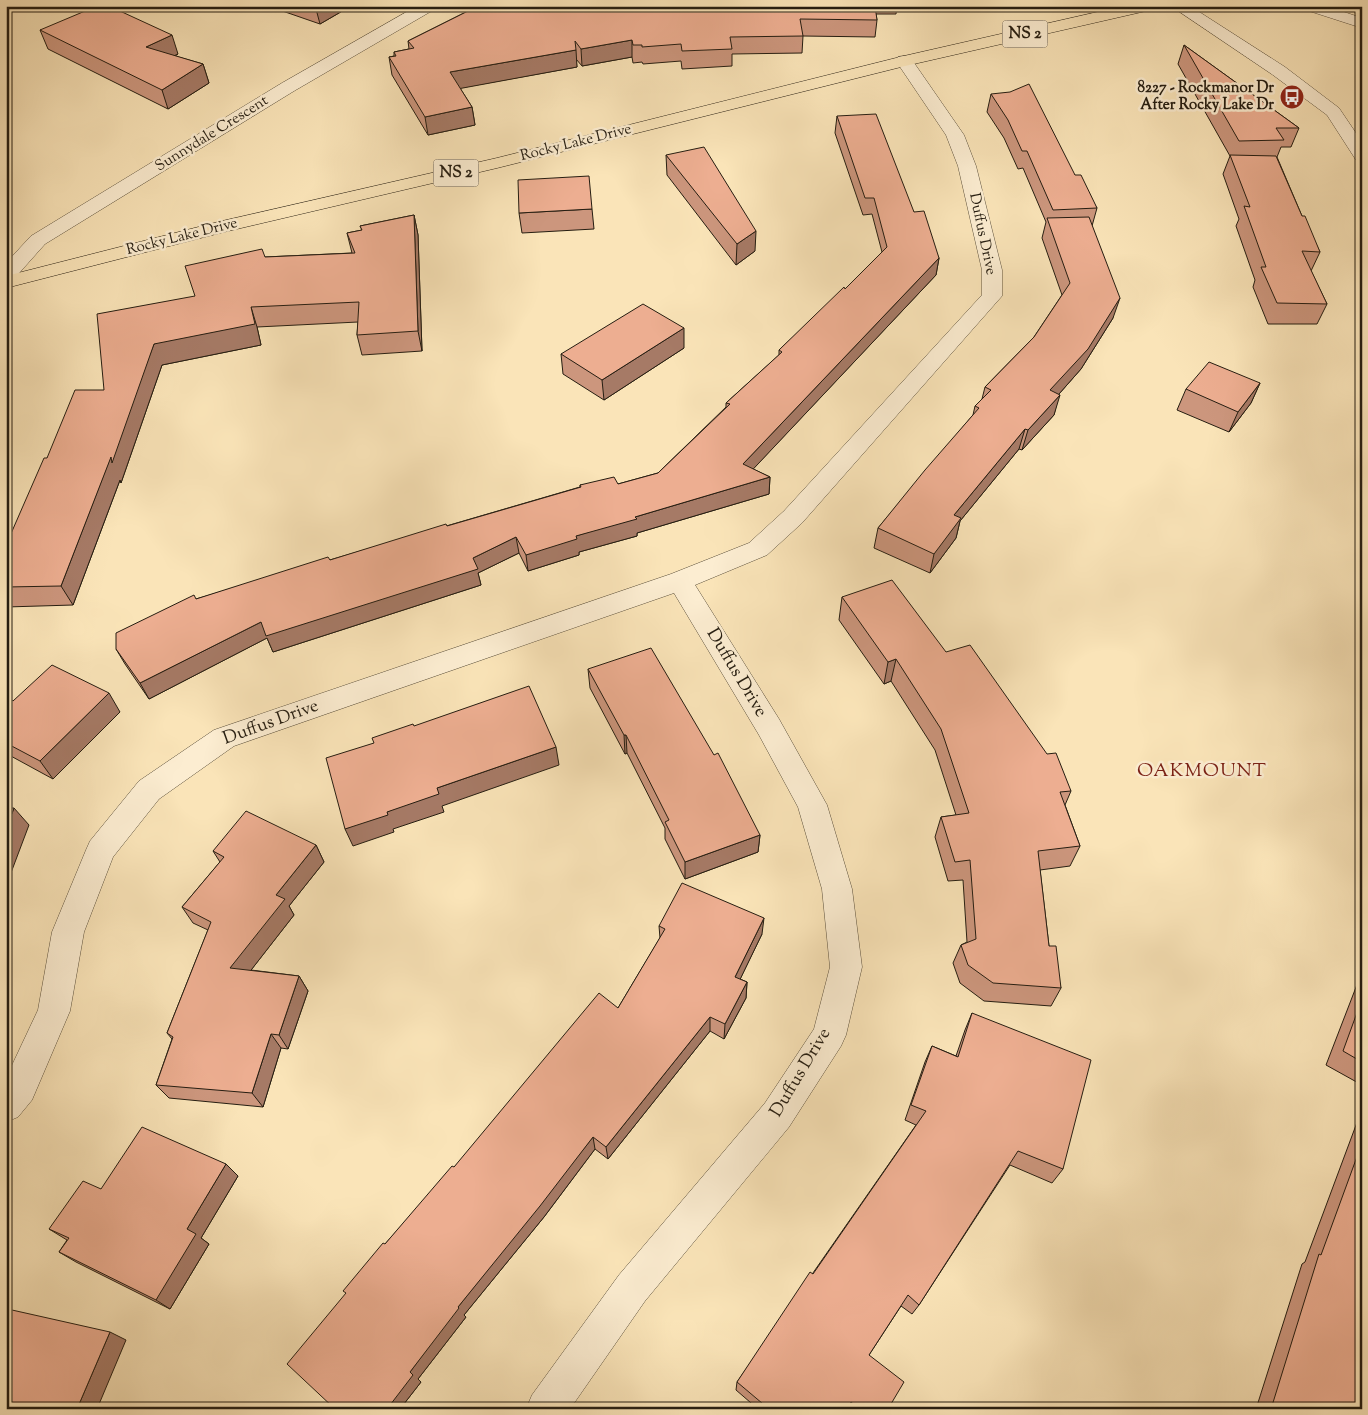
<svg xmlns="http://www.w3.org/2000/svg" width="1368" height="1415" viewBox="0 0 1368 1415" font-family="'Sorts Mill Goudy',serif">
  <style>
    .lines { fill: none; stroke-linecap: round; stroke-linejoin: round }
    .minor-casing { stroke: #5a4f3b; stroke-width: 1 }
    .major-casing { stroke: #251d11; stroke-width: 1 }
    .minor { fill: #fcedd1; fill-rule: evenodd }
    .major { fill: #fae4b8; fill-rule: evenodd }
    .wall { fill: #cc967d; stroke: #251d11 }
    .shaded-wall { fill: #a67a66; stroke: #251d11 }
    .building { fill: #edae91; stroke: #251d11 }
    .labels { text-anchor: middle; dominant-baseline: central; stroke-width: 5; stroke-linejoin: round; paint-order: stroke }
    .far-poi-label { font-size: 15px; font-weight: bold; fill: #251d11; stroke: #fcedd1; text-anchor: end }
    .far-street-label { font-size: 15px; fill: #251d11; stroke: #fcedd1 }
    .shield { fill: #fcedd1; stroke: #665b4b; stroke-width: 1 }
    .shield-label { font-size: 16px; font-weight: bold; fill: #251d11 }
    .street-label { font-size: 18px; fill: #251d11; stroke: #fcedd1 }
    .neighbourhood-label { font-size: 19px; letter-spacing: 1px; fill: #7a1f14; stroke: #fcedd1 }
  </style>
  <rect width="100%" height="100%" fill="#fae4b8"/>
  <filter id="stains"><feTurbulence type="fractalNoise" baseFrequency=".004" numOctaves="4"/><feColorMatrix values="0 0 0 0 .2 0 0 0 0 .09 0 0 0 0 .02 0 0 0 .5 -.17"/></filter>
  <radialGradient id="worn" r=".72"><stop offset=".6" stop-color="#630" stop-opacity="0"/><stop offset="1" stop-color="#630" stop-opacity=".3"/></radialGradient>
  <g class="lines">
    <defs>
      <path id="minor" d="M417 6H437L435 9 294 91 45 244 13 280 6 282V263L31 236 282 83Z
        M1171 6H1190L1285 67 1339 108 1362 142V161L1356 160 1327 115 1273 75Z
        M1301 6H1326L1362 18V28L1303 9Z
        M904 56 910 57 964 135 976 166 1002 270V296L802 523 767 555 695 585 779 719 827 805 852 889 862 967 846 1035 841 1046 789 1127 645 1301 570 1409H526L532 1395 619 1275 765 1103 814 1029 830 967 822 889 798 807 759 735 674 593 234 746 159 799 113 857 84 932 70 1011 32 1100 18 1117 6 1122V1078L38 1010 52 932 86 850 90 841 139 781 214 730 671 574 749 543 784 511 982 295V270L958 166 946 135 896 61 898 57Z"/>
      <path id="major" d="M1124 6H1154L1152 9 1146 11 905 66 497 168 224 232 6 288V276L222 221 497 158 904 56Z"/>
    </defs>
    <use href="#minor" class="minor-casing"/>
    <use href="#major" class="major-casing"/>
    <use href="#minor" class="minor"/>
    <use href="#major" class="major"/>
  </g>
  <path class="wall" d="M268 6H351L320 24Z
    M478 6H897L896 14H876L877 20 875 37 803 36 802 53 732 54V66L682 69 681 61 643 64 642 62 633 63 632 57 582 66 576 59 577 67 460 88 472 107 475 125 428 135 392 75 389 57 394 56V52L409 49 408 41Z
    M40 30 178 54 175 56 203 64 209 83 168 109 48 49Z
    M1184 45 1299 128 1291 147H1281L1277 157 1302 216 1320 252 1311 271 1327 304 1317 324H1268L1253 287 1255 280 1236 226 1239 219 1223 174 1230 156 1178 64Z
    M991 94 1075 175 1097 208 1092 226 1113 318 1081 369 1059 394 1054 415 1022 450 1019 449 960 521 956 538 930 573 874 548 878 528 973 415 975 406 982 399 985 387 1034 337 1062 295 1042 238 1046 222 1023 168 1018 169 1004 138 987 112Z
    M837 116 914 212 939 258 936 275 753 469 770 477 769 494 637 533V536L579 552V555L528 571 519 553 478 573 481 585 273 652 267 638 149 699 125 664 116 649 196 599 580 487V485L618 484 658 473 726 407V403L779 355V350L845 289 882 252 872 214 863 215 835 133Z
    M666 155 755 251 736 265 667 175Z
    M592 209 594 229 522 233 519 213Z
    M414 215 418 235 422 351 362 355 357 335 358 322 257 327 261 345 162 365 121 483 120 480 73 605 6 607V545L47 458 104 390 195 296 265 257 352 253 347 233 362 230 360 226Z
    M684 348 604 400 563 374 561 354Z
    M1260 383 1251 403 1229 432 1177 410 1186 389Z
    M842 597 946 652 1071 791 1065 805 1080 846 1070 866 1040 870 1049 946 1061 988 1051 1006 984 1001 960 983 953 963 961 945 967 942 963 880 948 881 935 837 941 817 956 815 935 750 891 681 884 684 839 620Z
    M588 669 760 835 758 852 685 879 665 839V828L627 753 625 754 590 688Z
    M13 701 120 712 53 779 9 755 6 752V703Z
    M316 845 324 862 289 906 294 915 251 970 299 976 308 991 288 1049 281 1048 263 1107 169 1098 156 1085 172 1039 167 1033 208 930 193 923 182 907 220 862 213 851Z
    M659 926 762 934 740 979 747 982 746 998 724 1039 710 1031 608 1159 595 1149 544 1217 464 1315 466 1317 418 1379 421 1382 400 1409 346 1293 385 1244 454 1167 618 1008 660 938Z
    M1362 978V1085L1326 1065 1358 982Z
    M972 1013 1063 1169 1052 1183 1010 1165 919 1305 912 1314 901 1306 869 1355 888 1409H758L736 1390 737 1382 916 1125 905 1120 925 1062 932 1046 956 1056 965 1030Z
    M1362 1109V1409H1256L1302 1264 1305 1262Z
    M226 1164 238 1176 201 1238 209 1244 170 1309 76 1262 59 1252 67 1240 49 1229 101 1189Z"/>
  <path class="shaded-wall" d="M321 6H351L320 24 316 9Z
    M172 35 178 54 152 66 146 47Z
    M632 40V57L582 66 581 49Z
    M576 50 577 67 452 90 450 72Z
    M203 64 209 83 168 109 162 90Z
    M472 107 475 125 428 135 425 117Z
    M414 215 418 235 422 351 418 331Z
    M756 231 755 251 736 265 737 244Z
    M939 258 936 275 742 481 743 464Z
    M1120 298 1113 318 1081 369 1044 411 1050 390Z
    M251 307 257 327 261 345 162 365 121 483 120 480 73 605 61 586 154 344Z
    M684 328V348L604 400 602 380Z
    M1260 383 1251 403 1229 432 1238 412Z
    M1060 395 1054 415 1022 450 1028 430Z
    M1025 429 1019 449 960 521 956 538 930 573 934 554 954 515Z
    M770 477 769 494 637 533V536L579 552V555L528 571 526 555 576 536 635 517Z
    M516 537 519 553 478 573 481 585 273 652 267 638 149 699 140 683 261 622 473 558Z
    M896 659 891 681 884 684 888 662Z
    M109 693 120 712 53 779 40 761Z
    M624 735H626L627 753 625 754Z
    M556 747 559 765 442 806 444 812 393 829 394 832 353 846 345 829 387 812 437 788Z
    M14 808 29 825 6 886V829Z
    M760 835 758 852 685 879V862Z
    M316 845 324 862 289 906 294 915 241 983 230 968 276 895Z
    M764 918 762 934 734 992 735 977Z
    M299 976 308 991 288 1049 279 1035Z
    M747 982 746 998 724 1039 725 1024Z
    M710 1017V1031L608 1159 606 1147Z
    M271 1034 281 1048 263 1107 252 1093Z
    M593 1137 595 1149 544 1217 464 1315 466 1317 418 1379 421 1382 400 1409H387L410 1372 458 1307Z
    M226 1164 238 1176 201 1238 209 1244 170 1309 156 1300 187 1229Z
    M110 1332 126 1340 97 1409H77Z"/>
  <path class="building" d="M97 6H109L172 35 146 47 203 64 162 90 40 30Z
    M308 6H321L316 9Z
    M478 6H875L877 20 800 19 803 36 730 37 732 49 682 51 681 44 642 47V45H633L632 40 581 49 575 41 576 50 450 72 472 107 425 117 389 57 396 56 394 52 414 48 408 41Z
    M1184 45 1299 128H1276L1284 140 1239 141Z
    M1029 84 1075 175H1081L1097 208 1053 210 1027 151H1022L1008 120 991 94 1010 92Z
    M876 114 914 212 924 211 939 258 743 464 770 477 635 517 637 519 576 536 577 539 526 555 516 537 473 558 478 569 266 636 261 622 140 683 116 649V633L194 595 196 599 328 557 330 560 446 524 447 526 581 487 580 485 614 477 618 484 658 473 730 404 726 403 782 352 779 350 844 287 845 289 887 247 874 198H865L837 116Z
    M704 147 756 231 737 244 666 155Z
    M1230 155 1276 156 1302 216H1305L1320 252 1302 251 1327 304 1277 303 1261 267H1266L1244 206 1250 207Z
    M589 176 592 209 519 213 518 180Z
    M414 215 418 331 357 335 359 302 251 307 255 324 154 344 112 463 111 457 61 586 6 587V545L44 458H47L75 390H104L97 314 195 296 185 266 262 249 265 257 355 253 347 233 362 230 360 226Z
    M1089 217 1120 298 1088 349 1050 390 1060 395 1028 430 1025 429 954 515 961 518 934 554 878 528 925 470 979 408 975 406 991 390 985 387 1034 337 1070 283 1047 218Z
    M643 304 684 328 602 380 561 354Z
    M1209 362 1260 383 1238 412 1186 389Z
    M892 580 946 652 970 645 1047 754 1056 753 1071 791 1060 792 1080 846 1038 851 1049 946H1056L1061 988 993 983 968 965 961 945 976 939 970 860 955 862 941 817 969 813 941 729 896 659 888 662 842 597Z
    M651 648 714 755 718 753 760 835 685 862 665 822 669 820 626 735H624L588 669Z
    M52 665 109 693 40 761 6 743V703L10 699 13 701Z
    M529 686 556 747 437 788 439 794 387 812 388 815 345 829 326 758 374 743 372 738 413 724 414 726Z
    M6 808H14L6 829Z
    M246 811 316 845 276 895 285 899 230 968 299 976 279 1035 271 1034 252 1093 156 1085 173 1037 167 1033 211 922 182 907 224 857 213 851Z
    M682 883 764 918 735 977 747 982 725 1024 710 1017 606 1147 593 1137 540 1206 458 1307 459 1308 410 1372 413 1375 387 1409H335L287 1364 346 1293 343 1291 383 1243 385 1244 452 1166 454 1167 599 993 618 1008 665 929 659 926Z
    M1362 999V1062L1343 1051Z
    M972 1013 1091 1060 1063 1169 1018 1151 919 1305 908 1295 869 1355 904 1382 888 1409H859L851 1402 847 1409H769L737 1382 810 1272 813 1274 926 1111 911 1105 932 1046 958 1057Z
    M142 1127 226 1164 187 1229 196 1234 156 1300 59 1252 69 1238 49 1229 83 1181 101 1189Z
    M1362 1143V1409H1271L1319 1254 1321 1255Z
    M12 1310 110 1332 77 1409H6V1322Z"/>
  <defs>
    <symbol id="bus-disc" viewBox="-11 -11 22 22"><circle r="9.5" fill="#8f2418" stroke="#fcedd1"/><path d="M-5-6H5V4H4V6H2V4H-2V6H-4V4H-5ZM-3.5-4V0h7V-4ZM-3.5 1.2v1.5H-2V1.2ZM2 1.2v1.5H3.5V1.2Z" fill="#fff"/></symbol>
  </defs>
  <g fill-rule="evenodd">
    <use href="#bus-disc" x="1278" y="83" width="28" height="28"/>
  </g>
  <g class="labels">
    <g class="far-poi-label">
      <text x="1274" y="88">8227 - Rockmanor Dr<tspan x="1274" dy="17">After Rocky Lake Dr</tspan></text>
    </g>
    <g class="far-street-label">
      <text transform="translate(212 134) rotate(-32)">Sunnydale Crescent</text>
      <text transform="translate(576 143) rotate(-14)">Rocky Lake Drive</text>
      <text transform="translate(982 234) rotate(78)">Duffus Drive</text>
      <text transform="translate(182 237) rotate(-14)">Rocky Lake Drive</text>
    </g>
    <g class="shield">
      <rect x="1002.5" y="20.5" width="45" height="27" rx="4"/>
      <rect x="433.5" y="159.5" width="45" height="27" rx="4"/>
    </g>
    <g class="shield-label">
      <text x="1025" y="34">NS 2</text>
      <text x="456" y="173">NS 2</text>
    </g>
    <g class="street-label">
      <text transform="translate(736 673) rotate(59)">Duffus Drive</text>
      <text transform="translate(271 723) rotate(-20)">Duffus Drive</text>
      <text transform="translate(801 1073) rotate(-59)">Duffus Drive</text>
    </g>
    <g class="neighbourhood-label">
      <text x="1202" y="771">OAKMOUNT</text>
    </g>
  </g>
  <rect width="1368" height="1415" fill="none" stroke="#fae4b8" stroke-width="25"/>
  <rect x="8" y="8" width="1353" height="1400" fill="none" stroke="#251d11" stroke-width="2.5"/>
  <rect x="12" y="12" width="1343" height="1390" fill="none" stroke="#251d11"/>
  <rect width="100%" height="100%" filter="url(#stains)"/>
  <rect width="100%" height="100%" fill="url(#worn)"/>
</svg>
